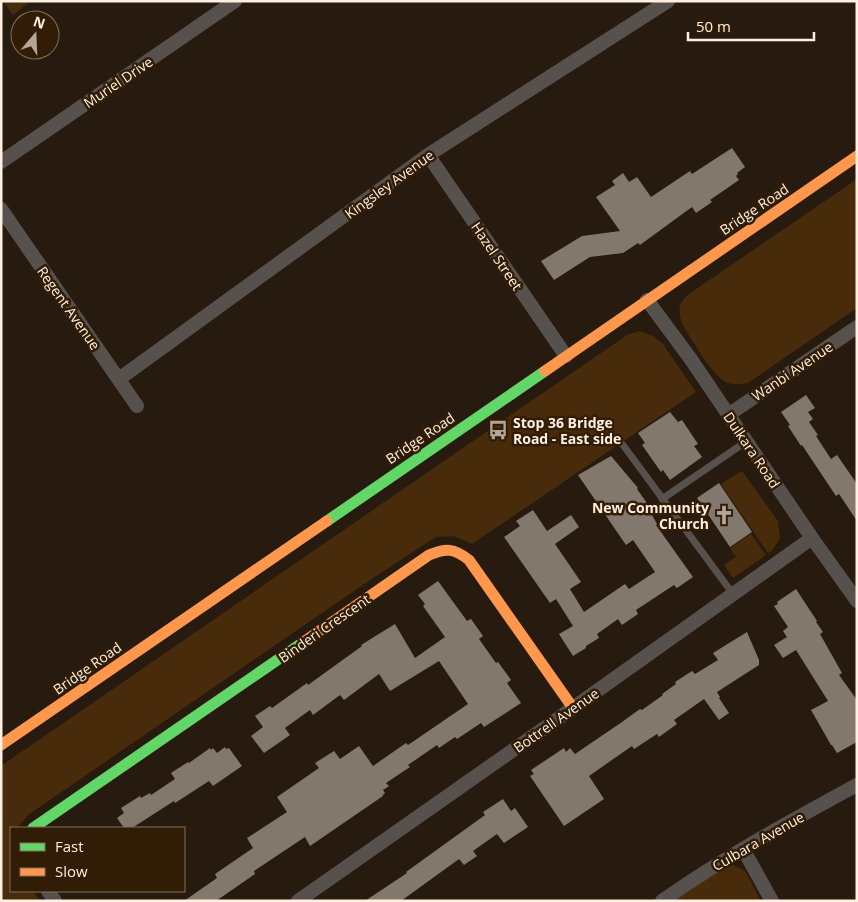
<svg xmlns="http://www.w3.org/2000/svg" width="858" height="902" viewBox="0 0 858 902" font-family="'Open Sans',sans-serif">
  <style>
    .green { fill: #472b0a }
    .building { fill: #83786e }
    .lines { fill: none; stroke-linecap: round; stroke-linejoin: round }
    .lane { stroke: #57514d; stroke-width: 7 }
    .street { stroke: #57514d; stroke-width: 14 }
    .fast { stroke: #63d668; stroke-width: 11 }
    .slow { stroke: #ff974d; stroke-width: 11 }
    .labels { text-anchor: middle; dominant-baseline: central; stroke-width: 5; stroke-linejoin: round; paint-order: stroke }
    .street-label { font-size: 14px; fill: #feefe1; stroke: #311c05 }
    .poi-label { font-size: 14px; font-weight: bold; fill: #feefe1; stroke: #311c05; text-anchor: start }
  </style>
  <rect width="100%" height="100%" fill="#271b0f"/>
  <path class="green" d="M3 1H31L13 15Z
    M857 179V308L748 383C741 384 735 385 728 383 713 378 691 338 682 324 678 311 678 303 689 294Z
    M640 331 653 336 662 343 696 392 472 544 453 536 436 537 373 578 28 815 17 828H11V891H33L40 901H1V766L627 335Z
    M742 471 778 521 780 538 772 551 768 553 721 484Z
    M751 534 766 555 733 578 724 565 736 557 730 548Z
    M733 865 745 871 761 901H671L719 868Z"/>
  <path class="building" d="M732 148 745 167 737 173 738 174 736 176 739 180 710 200 712 202 696 213 692 207 640 245 638 243 623 253 590 257 554 280 541 261 582 236 620 231 596 197 615 185 612 181 623 173 629 182 637 177 651 197 690 171 692 174Z
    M806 395 815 408 808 412 813 419 809 422 818 435 816 436 831 459 837 455 857 484V521L839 494 836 496 802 445 801 446 788 426 790 425 781 412Z
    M670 412 678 422 682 420 698 444 694 446 702 457 670 480 663 470 661 472 642 445 645 443 638 433Z
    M611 456 638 488 637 489 654 513 652 515 657 524 656 525 693 577 677 588 674 585 636 610 638 614 622 625 618 619 597 634 599 638 586 646V648L573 656 559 634 573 626 556 599 550 603 504 537 520 526 516 521 533 510 547 531 571 515 579 527 555 544 581 582 570 589 584 612 625 584 629 589 655 572 633 540 626 545 578 475Z
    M719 483 752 532 730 547 697 498Z
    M438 581 467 621 471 619 483 636 479 639 496 663 498 662 511 680 507 683 521 703 484 727 481 723 457 739 455 737 439 748 437 745 408 765 410 767 386 783 389 786 383 790 385 793 383 795V796L310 846 305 837 254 871 255 874 216 901H184L217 878 215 874 253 848 247 838 287 812 277 797 319 768 315 763 334 751 340 759 359 746 373 766 406 743 408 745 468 704 439 661 390 691 379 674 344 700 340 695 313 715 310 710 285 728 290 735 264 753 251 736 263 727 255 716 270 706 272 708 307 683 308 685 362 646 361 645 395 624 415 658 445 637 423 606 425 604 418 595Z
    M796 589 817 621 816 622 823 632 820 634 842 673 839 675 857 700V742L837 753 832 745H831L811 710 828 701 796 650 783 658 774 645 787 637 783 631 788 627 774 606 778 604 777 602Z
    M747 632 759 660V665L717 692 720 697 719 698 729 713 719 720 704 699 674 720 677 724 659 737 657 734 634 749 632 746 589 776 604 799 564 826 530 776 534 774 531 770 564 748 566 752 570 748 575 754 622 722 640 709 642 710 663 695 662 694 676 684 675 682 692 671 695 674 718 660 713 653Z
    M225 747 226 749 229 748 242 766 213 786 209 781 175 803 174 801 132 828H124L117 818 124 813 121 808 140 796 141 798 150 793 151 795 175 779 171 773 188 762 189 763 210 748 211 750 213 748 217 753Z
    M503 799 511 811 515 808 528 827 504 843 497 834 473 851 477 856 464 865 459 859 401 901H365L407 873 406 872 485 815 483 812Z"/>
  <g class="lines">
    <path class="lane" d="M623 445 733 594
      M662 499 747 441"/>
    <path class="street" d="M428 155 566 356
      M1 162 235 1
      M1 209 137 406
      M647 300 690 358 812 538 857 601
      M119 379 428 155 668 1
      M728 415 857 327
      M743 849 772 901
      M48 891 55 901
      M298 901 573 708 812 538
      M662 901C724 857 791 821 857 785"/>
    <path class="fast" d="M327 521 545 371
      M33 828 302 643"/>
    <path class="slow" d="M545 371 857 156
      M302 643 429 555C446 548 454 548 469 560L573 708
      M1 745 327 521"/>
  </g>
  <defs>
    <symbol id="bus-bare" viewBox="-9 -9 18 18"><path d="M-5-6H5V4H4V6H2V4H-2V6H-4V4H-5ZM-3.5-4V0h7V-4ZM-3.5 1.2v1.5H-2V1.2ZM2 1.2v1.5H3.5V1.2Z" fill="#b3a598" stroke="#311c05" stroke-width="2.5" paint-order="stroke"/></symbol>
    <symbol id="church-bare" viewBox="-9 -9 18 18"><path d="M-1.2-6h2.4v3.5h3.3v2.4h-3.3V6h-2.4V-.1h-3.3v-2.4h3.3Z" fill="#b3a598" stroke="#311c05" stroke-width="2.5" paint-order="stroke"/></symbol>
  </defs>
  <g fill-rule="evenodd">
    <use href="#bus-bare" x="484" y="416" width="28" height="28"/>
    <use href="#church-bare" x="710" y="501" width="28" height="28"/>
  </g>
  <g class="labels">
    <g class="street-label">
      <text transform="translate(118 82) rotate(-34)">Muriel Drive</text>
      <text transform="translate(389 184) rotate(-36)">Kingsley Avenue</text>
      <text transform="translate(754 209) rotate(-34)">Bridge Road</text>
      <text transform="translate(497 256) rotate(56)">Hazel Street</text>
      <text transform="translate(69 308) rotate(55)">Regent Avenue</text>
      <text transform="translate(792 371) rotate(-34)">Wanbi Avenue</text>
      <text transform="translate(420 438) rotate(-34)">Bridge Road</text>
      <text transform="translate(752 450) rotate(56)">Dulkara Road</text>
      <text transform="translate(324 628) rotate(-35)">Binderi Crescent</text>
      <text transform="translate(87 668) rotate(-35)">Bridge Road</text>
      <text transform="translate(556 720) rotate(-35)">Bottrell Avenue</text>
      <text transform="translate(758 841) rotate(-30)">Culbara Avenue</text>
    </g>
    <g class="poi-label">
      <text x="513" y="422">Stop 36 Bridge<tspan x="513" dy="16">Road - East side</tspan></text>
      <text x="709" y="507" text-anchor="end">New Community<tspan x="709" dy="16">Church</tspan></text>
    </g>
  </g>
  <rect width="858" height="902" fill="none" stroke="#feefe1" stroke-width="5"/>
  <rect x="10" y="827" width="175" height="65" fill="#311c05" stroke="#83705d"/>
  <rect x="20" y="843" width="25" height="8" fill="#63d668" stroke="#83705d"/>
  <text x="55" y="852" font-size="15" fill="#feefe1">Fast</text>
  <rect x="20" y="868" width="25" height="8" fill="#ff974d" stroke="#83705d"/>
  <text x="55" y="877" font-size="15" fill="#feefe1">Slow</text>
  <g transform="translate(35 35) rotate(19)"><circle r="24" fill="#311c05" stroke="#83705d"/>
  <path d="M0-4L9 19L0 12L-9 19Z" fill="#b3a598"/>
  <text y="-8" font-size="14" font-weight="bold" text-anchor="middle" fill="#feefe1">N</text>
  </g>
  <path d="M688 32v8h126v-8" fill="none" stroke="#feefe1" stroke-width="2.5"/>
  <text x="696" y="32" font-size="15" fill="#feefe1" stroke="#311c05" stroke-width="4" paint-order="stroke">50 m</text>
</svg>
